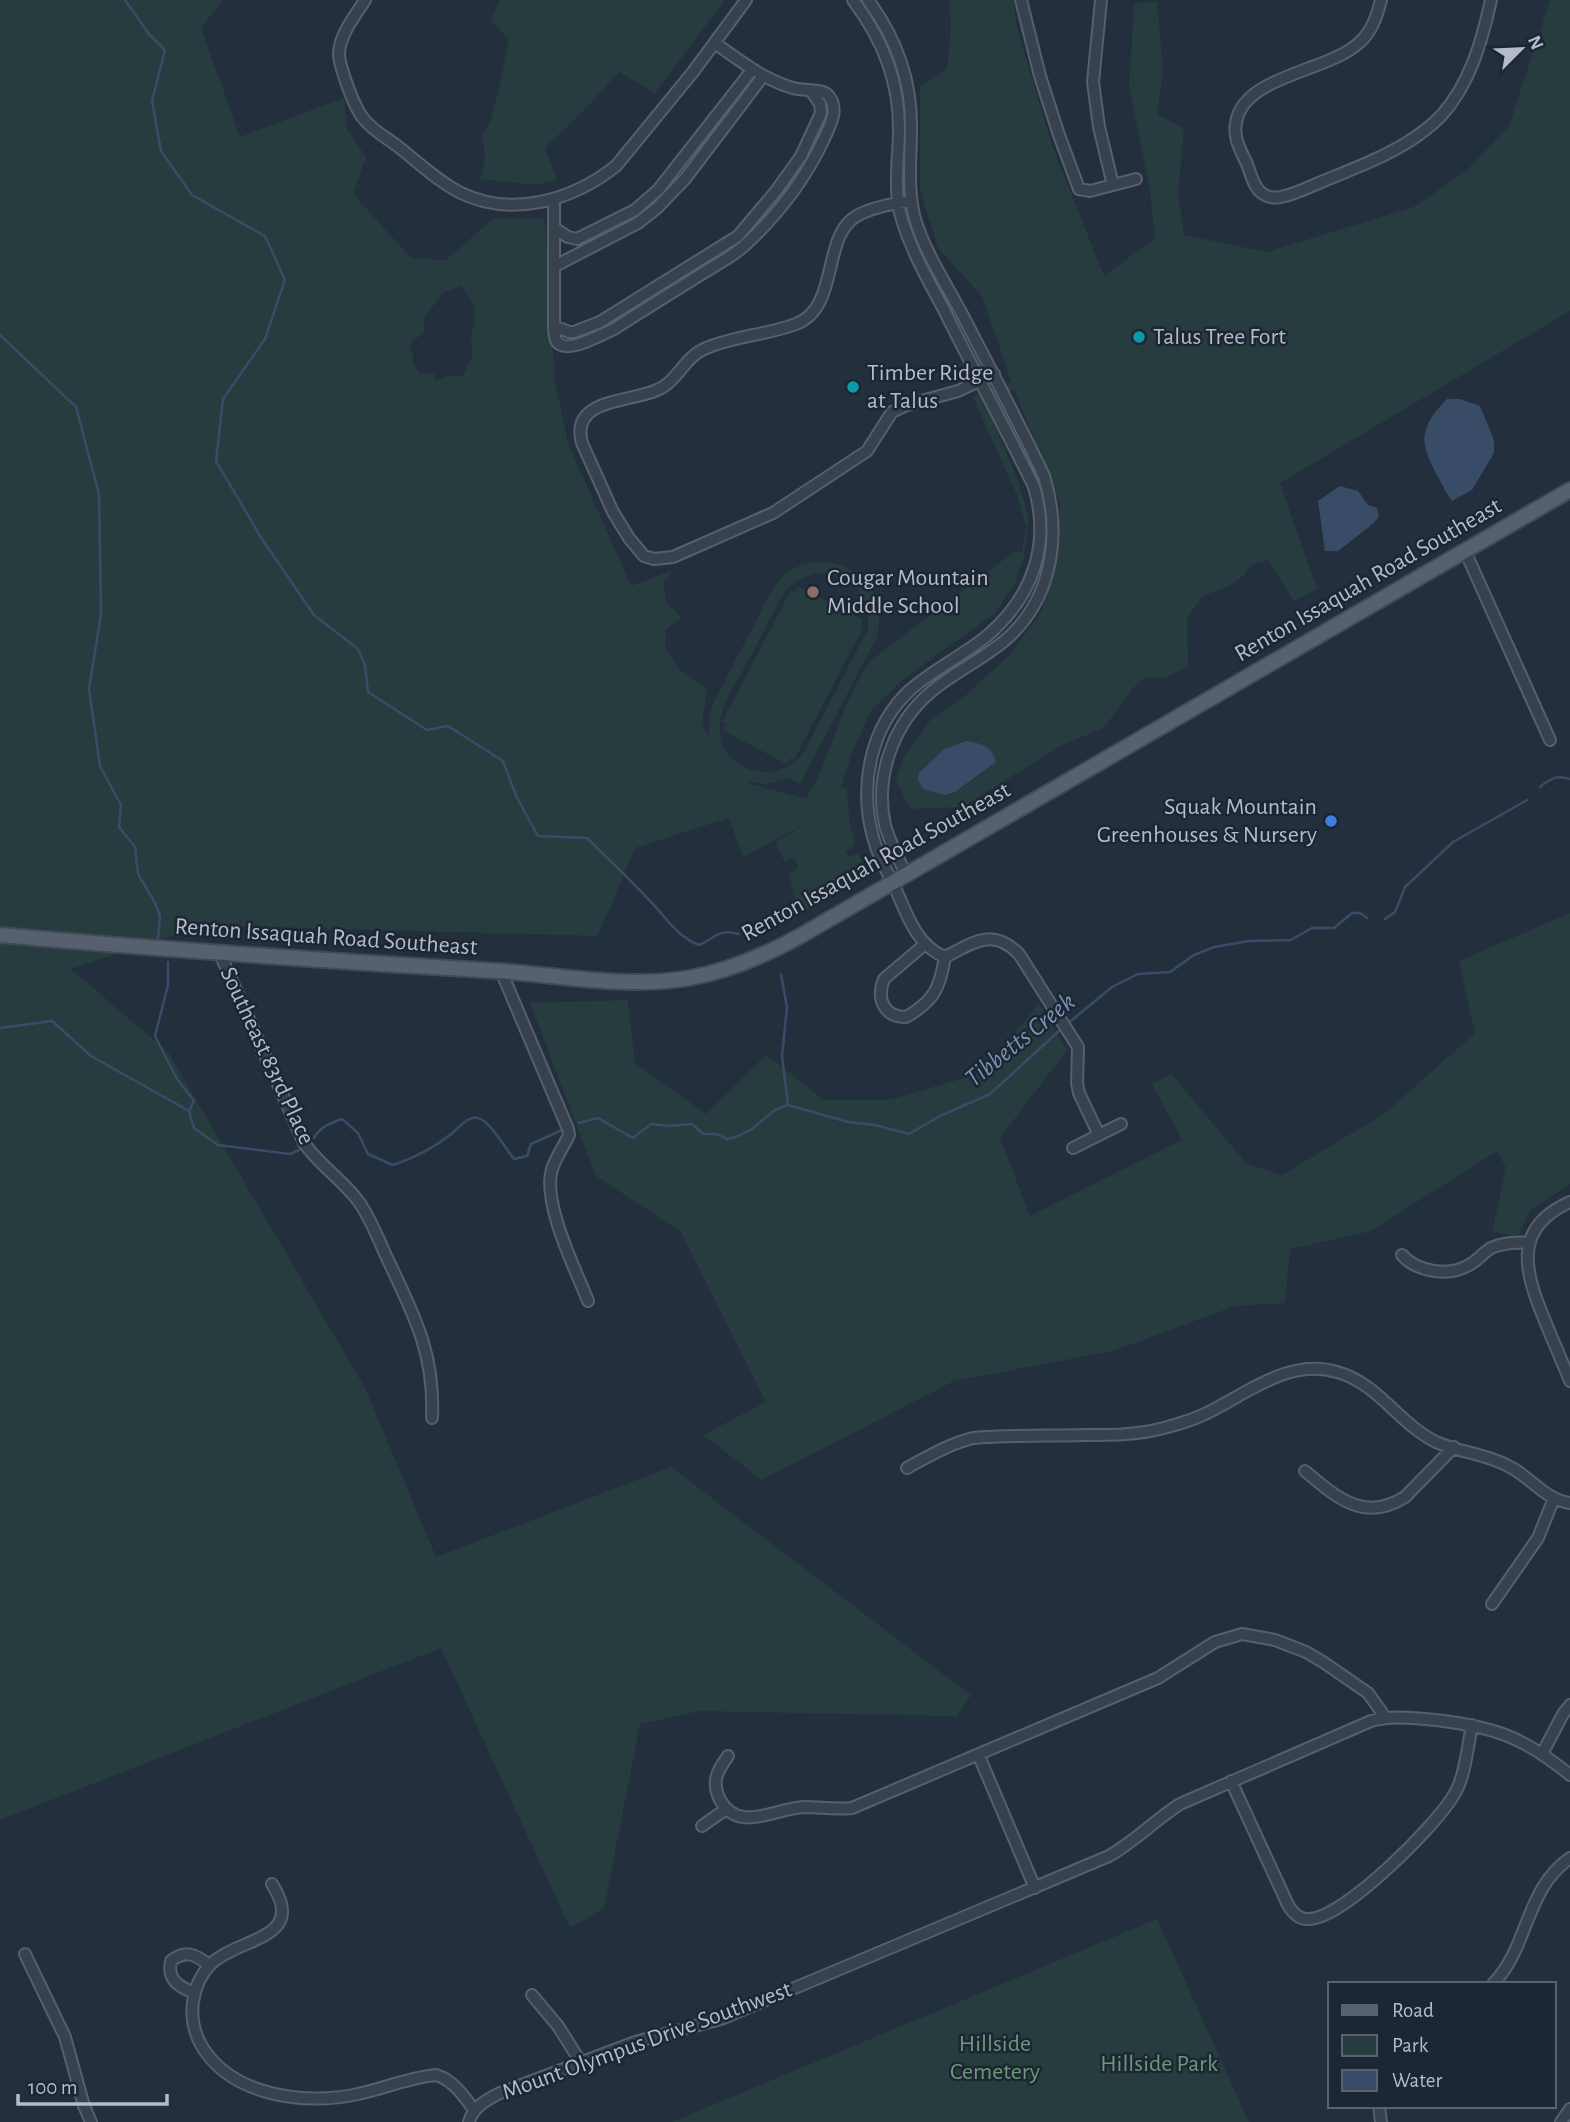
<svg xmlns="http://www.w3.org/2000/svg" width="1570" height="2122" viewBox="0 0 1570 2122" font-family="'Alegreya Sans',sans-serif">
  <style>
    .green { fill: #263c3f; fill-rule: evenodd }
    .water { fill: #394c67 }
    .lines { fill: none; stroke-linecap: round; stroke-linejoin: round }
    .stream { stroke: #394c67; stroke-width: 2.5 }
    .minor-casing { stroke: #565f6c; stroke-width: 14 }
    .major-casing { stroke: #414a57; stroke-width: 18 }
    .minor { stroke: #38414e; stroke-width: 10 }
    .major { stroke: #56606e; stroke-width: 14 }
    .culture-dot { fill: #0f9aa8; stroke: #1d2633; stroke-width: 2.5 }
    .education-dot { fill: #8d6e63; stroke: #1d2633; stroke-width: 2.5 }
    .shop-dot { fill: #3f7fe0; stroke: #1d2633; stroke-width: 2.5 }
    .labels { text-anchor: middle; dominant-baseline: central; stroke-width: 5; stroke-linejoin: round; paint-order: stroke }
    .poi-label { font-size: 24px; fill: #b4bcc9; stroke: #1d2633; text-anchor: start }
    .street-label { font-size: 24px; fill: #b4bcc9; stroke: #1d2633 }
    .park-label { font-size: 24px; fill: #6b9a76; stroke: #1d2633 }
    .water-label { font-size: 26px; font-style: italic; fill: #7c92b1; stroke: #1d2633 }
  </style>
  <rect width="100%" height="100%" fill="#242f3e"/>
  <path class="green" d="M0 0H223L201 28 240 137 344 98 347 129 366 157 353 194 411 258 446 260 493 219H545L555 381 568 443 631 586 674 570 663 583 666 601 681 617 666 630 665 647 680 670 707 688 702 724 709 737 710 712 713 704C727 676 741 649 756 622 762 610 768 595 776 584 797 556 838 555 863 579 879 594 883 618 876 639L800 784 790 778 766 784 745 781 751 784 806 799C811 789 817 780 821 770 838 733 846 694 870 661L1015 551 1022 552 1026 527 1017 495 973 397 1011 381 982 296 938 248 920 190V87L947 69 951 28 949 0H1013L1017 28 1052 145 1104 276 1155 238 1150 190 1129 88 1134 4 1157 1 1163 71 1157 114 1184 129 1178 193 1184 235 1267 252 1414 207 1467 170 1509 126 1550 0H1570V311L1280 483 1317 589 1294 601 1271 565 1268 561H1263L1252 564 1244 575 1231 585 1203 596 1187 618 1188 666 1168 677 1145 678 1133 688 1104 728 1064 744 962 807 910 809 896 780 904 757 931 719 966 695 1009 655 1042 611 1058 550 1060 503 1014 389 986 404 1018 481 1029 518 1024 556 1016 581 996 612 900 682 870 712 852 753 841 788 847 789 849 818 855 845 846 851 849 857 858 853 866 869 863 876 856 882 799 915 789 875 798 868 796 861 792 858 785 862 776 844 777 841 810 821 743 857 729 818 635 848 598 936 204 925 71 969 168 1052 365 1388 436 1557 671 1467 971 1695 957 1716 700 1711 640 1724 604 1908 570 1928 441 1648 0 1820ZM461 286C489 320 465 323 473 355L462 377 449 375 435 381V373L421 374 413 364V356L409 348 412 341 424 333 425 316 444 292ZM816 573C851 572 871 595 868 629L805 750C779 790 716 772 720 723 721 702 741 675 751 656 763 634 773 610 787 589L799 579ZM943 750 996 762 956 792 919 773Z
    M500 0H725L655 93 619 72 586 108 545 148 557 180 538 185 480 179 485 159 482 135 492 118 509 40 491 20Z
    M798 586 863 620 860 626 863 628 794 760 790 758 787 764 722 730 726 724 722 722 791 590 795 592Z
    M1570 913V1184L1530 1210 1518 1236 1492 1232 1506 1168 1497 1151 1371 1231 1290 1249 1285 1303 1235 1306 1113 1351 954 1381 762 1480 703 1435 766 1402 681 1232 596 1176 530 1003 628 1000 635 1063 706 1114 766 1055 824 1100H889L981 1073 1039 1004 1067 1050 1000 1138 1030 1216 1182 1140 1152 1084 1171 1074 1246 1163 1282 1175 1384 1114 1475 1033 1459 961Z
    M1157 1919 1249 2122H672Z"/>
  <path class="water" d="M1447 399H1460L1480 406 1494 440V453L1472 490 1452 501 1447 494C1426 452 1409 437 1447 399Z
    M1340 486 1358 491 1368 505 1377 508 1379 516 1374 523 1338 551H1325L1318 501Z
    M966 741C980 743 993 746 996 762L955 792 945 795 923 789 918 780 919 773 943 750Z"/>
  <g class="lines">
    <path class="stream" d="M125 0 149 34 165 50 152 101 161 151 192 195 265 236 285 280 265 339 223 399 216 461 262 539 314 615 358 649 365 665 368 692 427 730 448 726 503 761 517 798 538 836 587 838C608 859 630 879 650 901 667 918 676 936 699 945 717 938 717 928 739 934
      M0 335 76 407 99 494 101 614 89 689 100 766 121 805 119 827 135 847 138 874 155 903 160 916 158 938
      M1540 787C1551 778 1557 775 1570 779
      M1385 919 1395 912 1405 887 1453 842 1527 800
      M168 962V985L155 1036 177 1079 194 1101 189 1111
      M781 974 787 1007 782 1056 788 1105
      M1066 1025 1112 987 1138 974 1170 972 1194 955 1214 947 1249 941 1291 940 1312 928H1334L1352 913H1360L1367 918
      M0 1028 52 1021 91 1056 189 1111 194 1128 218 1145 290 1154 299 1150
      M579 1123 598 1118 633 1138 651 1124 669 1126 692 1124 703 1134H717L727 1139 736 1137 752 1129 775 1110 788 1105 848 1122 875 1125 909 1134 940 1116 990 1094 1061 1029
      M314 1138C320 1127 330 1123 342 1119L358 1133 368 1154 393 1165C414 1158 433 1149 451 1134 458 1129 468 1115 478 1118 489 1120 506 1149 514 1159L527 1156 531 1144 560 1131"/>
    <defs>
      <path id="minor" d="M365 0C355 16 340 34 339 53 339 66 354 107 363 118 371 129 385 137 396 145 417 161 437 181 461 193 513 218 573 200 616 166L693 72 746 0
        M853 0C883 40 900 82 899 133 898 164 893 194 903 223 913 254 929 282 944 310 973 369 1005 427 1034 487 1051 544 1033 596 988 635 964 655 934 669 910 690 870 727 859 786 873 837 877 853 884 867 892 881 905 908 914 945 945 957 973 943 992 927 1019 954L1078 1047 1077 1083 1079 1093 1099 1135
        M868 0C896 38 912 82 911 129 911 159 907 189 915 219 925 252 946 284 962 314 990 368 1018 421 1044 476 1061 531 1054 593 1011 635 988 657 957 670 932 691 894 722 874 776 885 825 890 843 898 858 906 874
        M1021 0 1040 76 1059 135 1079 189 1090 191 1136 179
        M1101 0 1093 82 1099 127 1113 185
        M1381 0C1377 16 1372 31 1360 42 1329 72 1243 75 1236 123 1233 138 1241 151 1247 164 1251 174 1254 190 1265 195 1270 198 1276 198 1281 197 1296 194 1311 186 1326 180 1353 169 1382 158 1408 142 1419 135 1431 126 1441 116 1470 84 1482 41 1491 0
        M554 199V326C554 331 554 338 557 342 567 355 602 334 614 329 642 311 671 293 700 275 714 266 732 257 744 246 777 216 805 179 824 139 830 125 840 109 828 95 823 89 803 91 793 88 763 79 740 61 715 43
        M911 201C893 204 871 207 855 217 822 238 839 308 796 324 767 335 733 336 704 349 684 358 677 382 657 390 628 403 570 398 582 443L613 512 629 538 644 556 654 559 673 557 773 513 867 451 892 412 907 405 958 391 994 374
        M554 228 568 237 577 239 635 210 658 190 752 70
        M555 266 638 223 657 208 685 179 763 76
        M554 326 569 332H574L600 322 738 236 776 191 801 156 821 113 820 104 812 92
        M1465 551 1550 740
        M924 945 884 979C876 999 884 1017 906 1017 934 1001 940 988 945 957
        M220 954 304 1143C319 1165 343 1180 359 1202 371 1219 379 1241 388 1260 414 1315 435 1354 432 1418
        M501 971 568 1129 569 1135C564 1146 556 1157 552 1169 542 1203 575 1268 588 1301
        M1073 1148 1121 1124
        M1570 1202C1511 1228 1525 1273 1545 1321 1553 1341 1562 1361 1570 1381
        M1402 1255C1417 1272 1449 1277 1469 1265 1477 1261 1483 1253 1491 1248 1503 1242 1517 1243 1530 1242
        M907 1468C929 1456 949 1444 973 1438 1011 1435 1048 1436 1085 1435 1112 1435 1138 1435 1164 1428 1179 1424 1196 1419 1209 1412 1249 1392 1290 1358 1337 1372 1378 1383 1399 1424 1436 1442 1461 1453 1488 1454 1512 1468 1532 1479 1546 1500 1570 1503
        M1305 1471C1336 1497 1364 1523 1405 1497L1454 1447
        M1492 1604 1538 1538 1554 1498
        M1542 1754 1563 1714 1570 1705
        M728 1756C717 1771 711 1782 720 1800 739 1834 775 1808 804 1807 820 1807 835 1810 852 1808L1158 1678 1215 1642 1242 1634 1275 1640 1306 1652 1323 1662 1368 1693 1385 1717
        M979 1756 1035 1888
        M1231 1781 1288 1905C1293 1913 1299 1920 1310 1919 1345 1917 1438 1824 1455 1793 1465 1776 1468 1745 1472 1725
        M702 1826 726 1809
        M272 1884C308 1940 239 1937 211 1964 201 1974 195 1988 193 2002 191 2016 194 2031 200 2043 229 2096 305 2106 358 2094 383 2089 410 2077 436 2075 453 2080 464 2096 474 2110
        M25 1954 65 2037 84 2106 91 2122
        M1493 1984C1529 1947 1525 1889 1570 1858
        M194 1993C178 1986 167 1980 171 1961 186 1949 196 1955 209 1965
        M532 1995 558 2026 580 2061
        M1379 2106 1381 2122
        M469 2122C473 2107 486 2100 500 2093L635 2042 721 2019 1109 1856C1134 1842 1155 1820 1180 1804L1371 1721C1393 1715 1413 1718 1436 1720 1494 1727 1524 1737 1570 1775
        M1561 2122 1570 2109"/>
      <path id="major" d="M0 935C166 950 332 961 498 971 561 975 626 989 689 978 728 971 768 954 802 935L1570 490"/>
    </defs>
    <use href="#minor" class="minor-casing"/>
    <use href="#major" class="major-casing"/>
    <use href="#minor" class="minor"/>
    <use href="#major" class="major"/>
  </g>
  <g class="culture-dot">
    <circle cx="1139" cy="337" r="7"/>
    <circle cx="853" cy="387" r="7"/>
  </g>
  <circle class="education-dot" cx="813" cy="592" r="7"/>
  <circle class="shop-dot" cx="1331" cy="821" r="7"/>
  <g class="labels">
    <g class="poi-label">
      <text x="1153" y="337">Talus Tree Fort</text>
      <text x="867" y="373">Timber Ridge<tspan x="867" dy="28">at Talus</tspan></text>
      <text x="827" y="578">Cougar Mountain<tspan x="827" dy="28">Middle School</tspan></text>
      <text x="1317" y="807" text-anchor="end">Squak Mountain<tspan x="1317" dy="28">Greenhouses &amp; Nursery</tspan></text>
    </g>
    <g class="street-label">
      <text transform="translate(1368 580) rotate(-30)">Renton Issaquah Road Southeast</text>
      <text transform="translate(876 862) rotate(-29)">Renton Issaquah Road Southeast</text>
      <text transform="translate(326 937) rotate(4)">Renton Issaquah Road Southeast</text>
      <text transform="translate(267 1056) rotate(65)">Southeast 83rd Place</text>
      <text transform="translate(647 2041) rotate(-20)">Mount Olympus Drive Southwest</text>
    </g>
    <g class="park-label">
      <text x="995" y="2044">Hillside<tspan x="995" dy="28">Cemetery</tspan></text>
      <text x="1159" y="2064">Hillside Park</text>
    </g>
    <g class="water-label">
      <text transform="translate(1020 1040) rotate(-39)">Tibbetts Creek</text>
    </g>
  </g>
  <rect x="1328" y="1982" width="228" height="126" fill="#1d2633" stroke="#59626f" stroke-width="2"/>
  <rect x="1342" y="2005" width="35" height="10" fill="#56606e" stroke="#59626f" stroke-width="2"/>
  <text x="1392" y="2017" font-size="21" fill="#b4bcc9">Road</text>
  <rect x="1342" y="2035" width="35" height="21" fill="#263c3f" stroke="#59626f" stroke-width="2"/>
  <text x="1392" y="2052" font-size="21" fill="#b4bcc9">Park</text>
  <rect x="1342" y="2070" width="35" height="21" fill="#394c67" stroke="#59626f" stroke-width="2"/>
  <text x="1392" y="2087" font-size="21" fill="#b4bcc9">Water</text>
  <g transform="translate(1521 49) rotate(66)" stroke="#1d2633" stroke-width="5" paint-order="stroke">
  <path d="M0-5L12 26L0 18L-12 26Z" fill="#b4bcc9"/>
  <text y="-10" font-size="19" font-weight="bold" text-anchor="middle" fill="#b4bcc9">N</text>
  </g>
  <path d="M18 2094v10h149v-10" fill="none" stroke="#b4bcc9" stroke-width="3.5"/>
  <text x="28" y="2094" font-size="21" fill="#b4bcc9" stroke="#1d2633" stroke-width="5" paint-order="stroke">100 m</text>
</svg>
